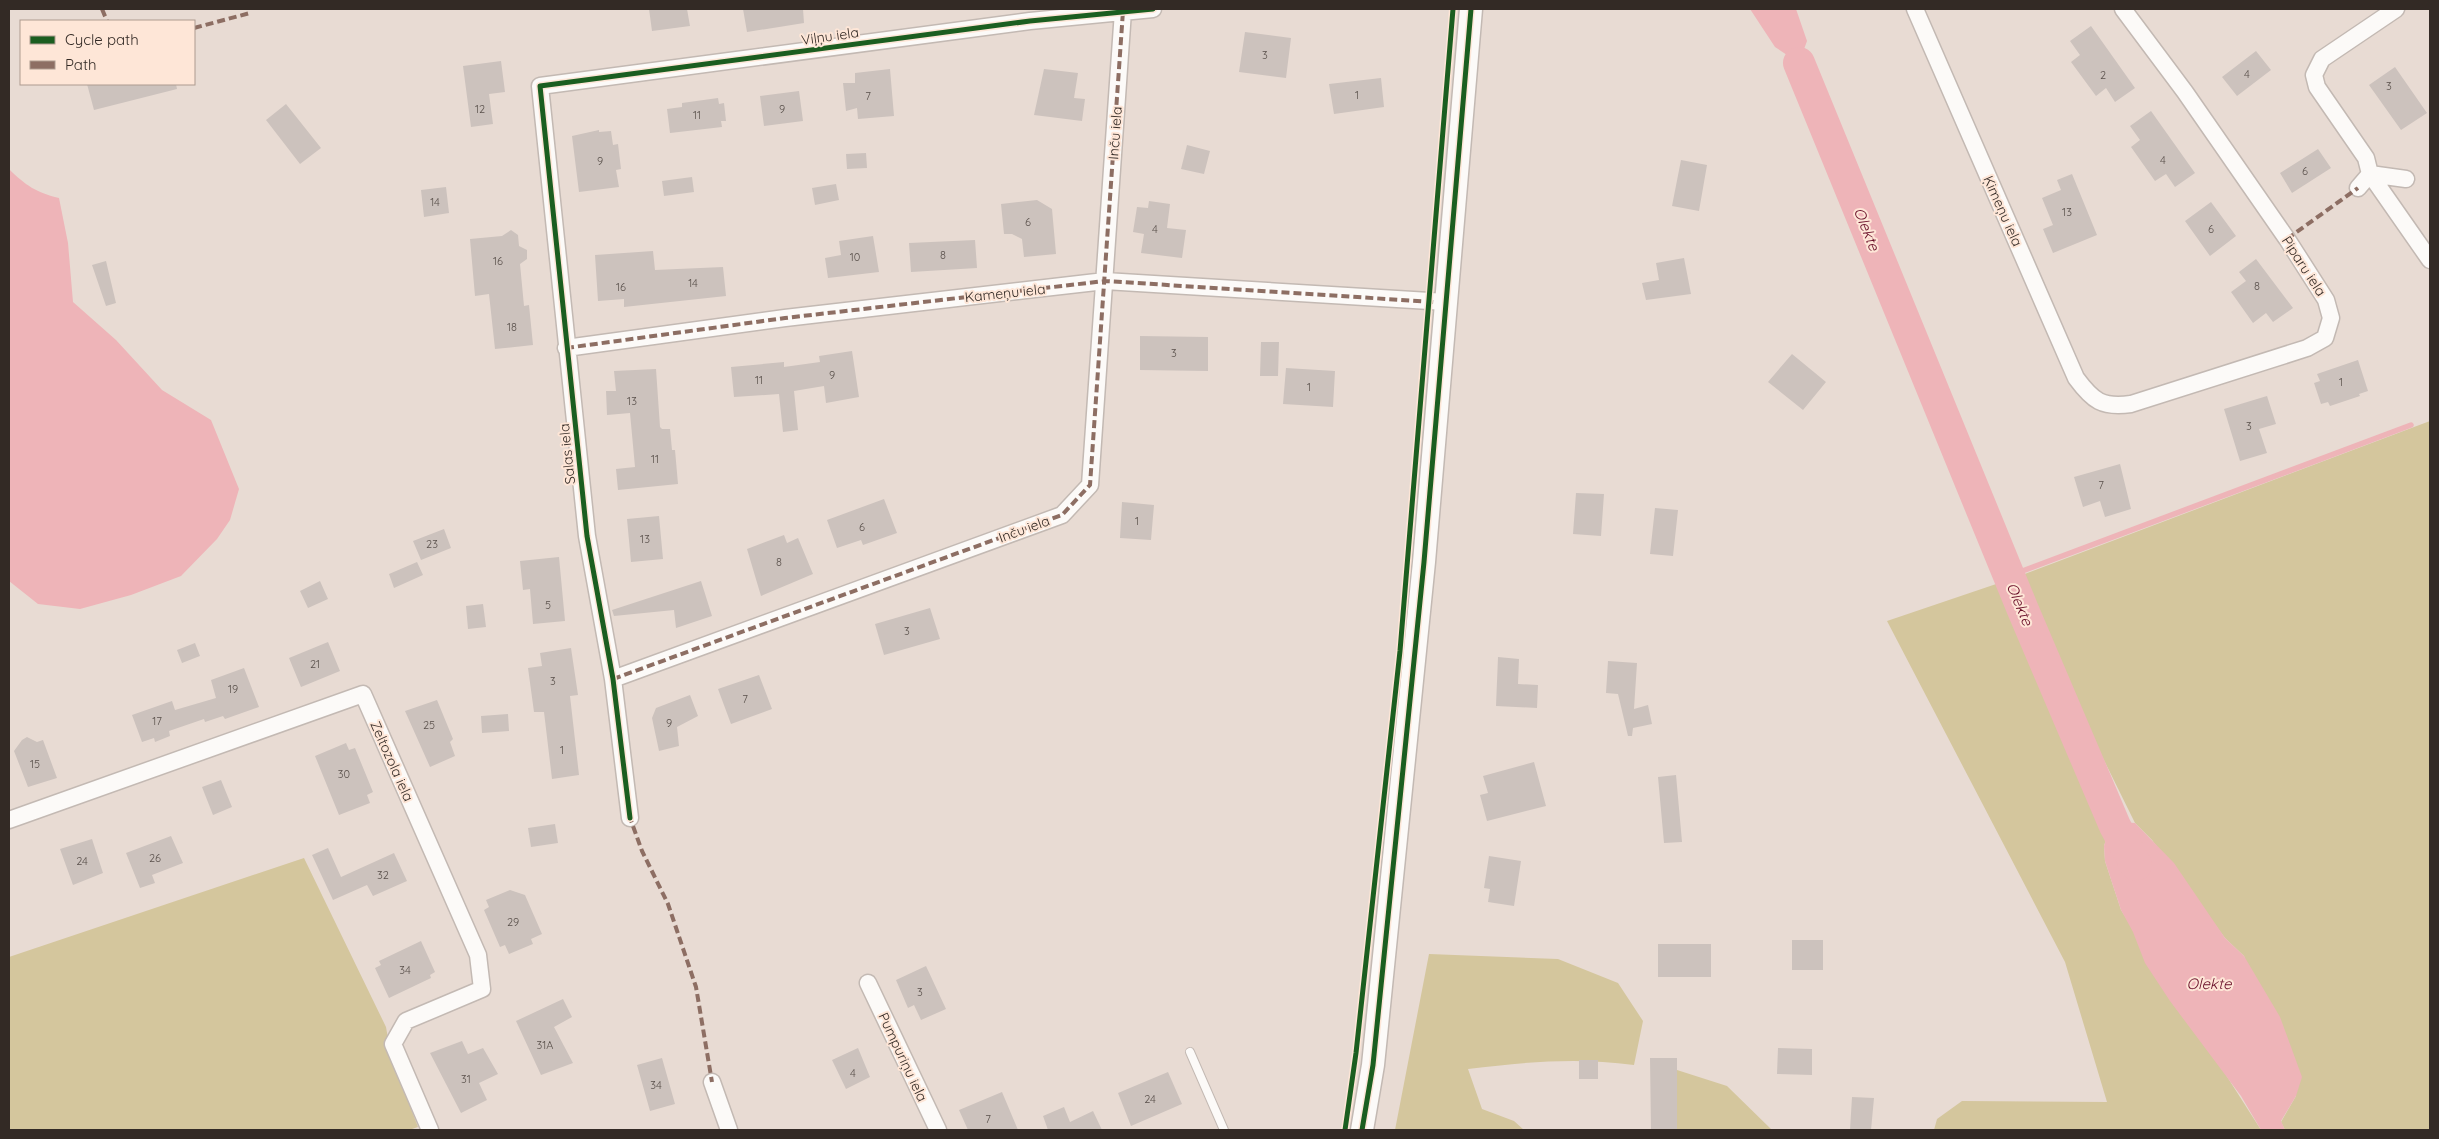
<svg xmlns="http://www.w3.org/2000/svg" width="2439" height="1139" viewBox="0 0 2439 1139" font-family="Quicksand,sans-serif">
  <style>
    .green { fill: #d4c69d }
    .water { fill: #eeb4b8 }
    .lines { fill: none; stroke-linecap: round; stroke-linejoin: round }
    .stream { stroke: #eeb4b8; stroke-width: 5.5 }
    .river { stroke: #eeb4b8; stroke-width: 32 }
    .building { fill: #ccc2bd }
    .service-casing { stroke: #c3b9b3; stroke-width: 10 }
    .minor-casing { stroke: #c3b9b3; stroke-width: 19 }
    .secondary-casing { stroke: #c3b9b3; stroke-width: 25 }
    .service { stroke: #fcfaf8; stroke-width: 8 }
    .minor { stroke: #fcfaf8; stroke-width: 16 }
    .secondary { stroke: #fcfaf8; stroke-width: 22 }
    .quiet { stroke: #8d6e63; stroke-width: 4; stroke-dasharray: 8 4; stroke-linecap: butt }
    .cycleway-casing { stroke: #fee6d7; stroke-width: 8 }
    .cycleway { stroke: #1b5e20; stroke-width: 5 }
    .labels { text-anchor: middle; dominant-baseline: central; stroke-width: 4; stroke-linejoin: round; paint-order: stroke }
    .number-label { font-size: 11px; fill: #59504b }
    .street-label { font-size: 14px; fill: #332a25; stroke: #fee6d7 }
    .water-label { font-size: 15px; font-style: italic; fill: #690f29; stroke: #fee6d7 }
  </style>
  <rect width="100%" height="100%" fill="#e8dbd3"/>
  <path class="green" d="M2430 421V1130H2285L2281 1122 2296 1096 2244 956 2225 938 2152 840 2135 823 2014 578Z
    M2005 581 2109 830 2104 846 2105 861 2121 910 2261 1130H1934L1937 1119 1962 1101 2107 1102 2065 962 1887 621Z
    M304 858 386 1027 391 1056 418 1127 409 1130H9V957Z
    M1429 954 1558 959 1618 983 1643 1021 1634 1065C1575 1057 1527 1062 1468 1069L1482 1109 1514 1121 1524 1130H1395Z
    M1677 1070 1727 1086 1772 1130H1677Z"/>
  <path class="water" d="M1750 9H1796L1807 41 1799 63 1775 47Z
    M9 169C25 185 37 193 59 198L68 243 73 302 116 340 162 390 211 420 239 489 230 520 217 539 181 576 131 595 80 609 38 604 9 581Z
    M2121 822 2135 823 2174 863 2225 938 2244 956 2280 1017 2302 1077 2296 1096 2281 1121 2285 1130H2261L2241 1096 2170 1001 2145 963 2133 932 2121 910 2105 861 2104 846 2109 830Z"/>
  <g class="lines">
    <path class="stream" d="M2009 576 2411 425"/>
    <path class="river" d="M1799 63 2023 610 2115 826 2136 865"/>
  </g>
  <path class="building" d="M649 9H687L690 26 652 31Z
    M743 9H803L804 23 747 32Z
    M2091 26 2135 88 2115 102 2106 88 2096 96 2071 62 2080 55 2070 41Z
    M1245 32 1291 38 1286 78 1239 72Z
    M2256 51 2271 70 2237 96 2222 77Z
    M501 61 505 92 489 94 493 124 471 127 463 66Z
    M2395 67 2427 113 2401 130 2369 85Z
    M890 69 894 116 858 119 857 108 846 111 843 83H855V73Z
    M1044 69 1078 73 1074 98 1085 99 1082 121 1034 115Z
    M1381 78 1384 107 1334 114 1329 84Z
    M87 84H176L177 89 94 110Z
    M799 91 803 121 764 126 760 96Z
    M718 98 719 104 724 103 726 121H721L722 127 670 133 667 109 682 107V103Z
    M286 104 321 148 300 164 266 120Z
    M2151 111 2195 173 2175 187 2166 174 2155 181 2131 147 2140 140 2130 126Z
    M599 130V132L611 131 613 145 618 144 621 169 616 170 619 187 579 192 572 136Z
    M1187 145 1210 151 1204 174 1181 169Z
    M2318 149 2331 168 2292 193 2280 173Z
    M866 153 867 168 847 169 846 154Z
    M1681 160 1707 165 1699 211 1672 206Z
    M2072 174 2097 235 2053 253 2043 229 2053 225 2042 198 2061 190 2057 180Z
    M692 177 694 192 664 196 662 181Z
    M836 184 839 200 815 205 812 188Z
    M446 187 449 213 424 217 421 190Z
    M1037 200 1052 209 1056 254 1024 257 1022 239 1012 234H1004L1001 204Z
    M1149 201 1170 204 1167 228 1186 230 1182 258 1141 253 1144 234 1133 232 1137 207 1148 208Z
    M2211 202 2236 236 2210 256 2185 221Z
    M511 230 518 235 519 246 527 250V259L520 264 524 306 529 305 533 345 495 349 489 294 475 296 470 239 502 236Z
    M873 236 879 272 828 278 825 258 841 255 839 241Z
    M975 240 977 268 911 272 909 243Z
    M653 251 655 270 723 267 726 296 624 307V299L598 301 595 255Z
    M1684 258 1691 294 1646 300 1642 283 1659 280 1656 263Z
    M2256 259 2293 308 2273 322 2266 313 2253 323 2231 292 2246 281 2239 272Z
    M106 261 116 303 106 306 92 265Z
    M1140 336 1208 337V371L1140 370Z
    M1261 342H1279L1278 376H1260Z
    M852 351 859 397 826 403 824 386 794 391 798 430 783 432 779 394 734 397 731 367 784 362V367L820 362 819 356Z
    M1792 354 1826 382 1803 410 1768 382Z
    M2358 360 2368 391 2359 394 2360 396 2330 406 2328 402 2321 404 2314 383 2320 381 2317 374Z
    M1286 368 1335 371 1333 407 1283 404Z
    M656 369 660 427 662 429H670L672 450H675L678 484 618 490 616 469 635 467 630 413 607 415 606 391H616L614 371Z
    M2267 396 2276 424 2259 429 2267 453 2240 461 2224 409Z
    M2120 464 2131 509 2105 517 2100 501 2083 507 2074 477Z
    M1576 493 1604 494 1601 536 1573 534Z
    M884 499 897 533 863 545 861 540 837 548 827 520Z
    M1122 502 1154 505 1151 540 1120 538Z
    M1655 508 1678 510 1673 556 1650 554Z
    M659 516 663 559 631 562 627 519Z
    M444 529 451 548 421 560 413 541Z
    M784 535 787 543 798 538 813 574 761 596 747 549Z
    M559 557 565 621 533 624 530 589 523 590 520 561Z
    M417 562 423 575 394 588 389 574Z
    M320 581 328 599 308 608 300 591Z
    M701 581 712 616 676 628 674 610 614 616 612 610Z
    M483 604 486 627 468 629 466 606Z
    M930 608 940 639 884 655 875 624Z
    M328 642 340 671 301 687 289 658Z
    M195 643 200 656 182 663 177 650Z
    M571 648 578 695 570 696 579 775 552 779 544 712H534L528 668 542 666 540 653Z
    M1498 657 1519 659 1518 684 1538 685 1537 708 1496 706Z
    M1608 661 1637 663 1634 709 1648 705 1652 724 1633 728 1632 736H1628L1618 694 1606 693Z
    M244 668 259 707 225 719 223 716 205 722 204 719 169 731 170 736 155 742 154 738 142 742 132 715 172 701 175 710 216 698 211 680Z
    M759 675 772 709 731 724 718 689Z
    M690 695 698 716 677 727 679 746 659 751 652 718 656 708Z
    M437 700 453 739 450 742 455 756 430 767 405 711Z
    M508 714 509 731 482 733 481 716Z
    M27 737 37 742 43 740 57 778 28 787 14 751 22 740Z
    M346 743 349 750 355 748 373 792 367 795 370 803 339 815 315 756Z
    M1534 762 1546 806 1487 821 1480 795 1488 793 1483 776Z
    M1676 775 1682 842 1664 843 1658 777Z
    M221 780 232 807 213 815 202 787Z
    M555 824 558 843 531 847 528 828Z
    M171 836 183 863 152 875 155 883 140 888 126 853Z
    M92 839 103 873 73 885 60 849Z
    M328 848 341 877 394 853 407 881 373 896 367 885 333 900 312 855Z
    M1489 856 1521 861 1514 906 1488 902 1490 889 1484 888Z
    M510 890 525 895 542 934 531 939 533 944 509 954 505 945 500 947 484 910 489 907 486 900Z
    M1792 940H1823V970H1792Z
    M421 941 435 972 430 975 431 978 389 998 375 968 381 965 379 961Z
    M1658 944H1711V977H1658Z
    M926 966 946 1009 921 1020 914 1005 908 1008 896 980Z
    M563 999 572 1017 554 1027 573 1063 541 1075 516 1021Z
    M462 1041 468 1054 483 1048 498 1074 479 1083 487 1100 461 1113 430 1053Z
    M858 1048 870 1077 846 1089 832 1060Z
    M1778 1048 1812 1049V1075L1777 1074Z
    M662 1058 675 1104 650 1111 637 1065Z
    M1650 1058H1677V1130H1651Z
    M1579 1060H1598V1079H1579Z
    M1168 1072 1182 1104 1131 1126 1118 1093Z
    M1002 1092 1018 1130H968L959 1110Z
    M1852 1097 1874 1098 1871 1130H1850Z
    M1064 1107 1070 1122 1093 1111 1102 1130H1048L1043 1116Z"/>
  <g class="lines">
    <defs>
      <path id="service" d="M1190 1052 1224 1130"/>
      <path id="minor" d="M1915 9 2076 378C2093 401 2102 408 2131 404L2307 348 2325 338 2331 318 2326 300 2287 239 2185 92 2123 9
        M2370 174 2430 260
        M2370 174 2406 179
        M2358 188 2370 174 2366 158 2317 87 2314 75 2322 59 2396 9
        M566 348 785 318 1105 281 1446 302
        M613 679 1062 515 1090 485 1123 11
        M630 818 613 679 587 536 540 86 1030 21 1153 9
        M9 820 363 694 478 955 482 989 406 1021 393 1044 430 1130
        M868 983 938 1130
        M712 1082 729 1130"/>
      <path id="secondary" d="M1362 1130 1373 1065 1424 562 1471 9"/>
    </defs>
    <use href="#service" class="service-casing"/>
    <use href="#minor" class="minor-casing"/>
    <use href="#secondary" class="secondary-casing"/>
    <use href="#service" class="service"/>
    <use href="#minor" class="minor"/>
    <use href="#secondary" class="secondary"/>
    <path class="quiet" d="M102 9 107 21
      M194 28 250 13
      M2287 239 2358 188
      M566 348 785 318 1105 281 1434 302
      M613 679 1062 515 1090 485 1123 11
      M629 815 642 851 668 904 696 987 712 1082"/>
    <defs>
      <path id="cycleway" d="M630 818 613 679 587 536 540 86 1030 21 1153 9
        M1345 1130 1356 1053 1400 651 1453 9
        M1362 1130 1373 1065 1424 562 1471 9"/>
    </defs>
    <use href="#cycleway" class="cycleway-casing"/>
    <use href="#cycleway" class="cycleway"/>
  </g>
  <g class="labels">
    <g class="number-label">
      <text x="1265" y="55">3</text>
      <text x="2247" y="74">4</text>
      <text x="2103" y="75">2</text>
      <text x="2389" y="86">3</text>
      <text x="1357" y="95">1</text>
      <text x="868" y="96">7</text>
      <text x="480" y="109">12</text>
      <text x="782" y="109">9</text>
      <text x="697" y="115">11</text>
      <text x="2163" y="160">4</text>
      <text x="600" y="161">9</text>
      <text x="2305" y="171">6</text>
      <text x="435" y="202">14</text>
      <text x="2067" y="212">13</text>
      <text x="1028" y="222">6</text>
      <text x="1155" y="229">4</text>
      <text x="2211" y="229">6</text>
      <text x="943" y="255">8</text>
      <text x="855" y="257">10</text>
      <text x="498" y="261">16</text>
      <text x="693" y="283">14</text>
      <text x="2257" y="286">8</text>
      <text x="621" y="287">16</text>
      <text x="512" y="327">18</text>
      <text x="1174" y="353">3</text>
      <text x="832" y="375">9</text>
      <text x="759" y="380">11</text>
      <text x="2341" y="382">1</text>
      <text x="1309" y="387">1</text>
      <text x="632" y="401">13</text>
      <text x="2249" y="426">3</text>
      <text x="655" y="459">11</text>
      <text x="2101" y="485">7</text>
      <text x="1137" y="521">1</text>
      <text x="862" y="527">6</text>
      <text x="645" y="539">13</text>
      <text x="432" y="544">23</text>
      <text x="779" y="562">8</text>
      <text x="548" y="605">5</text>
      <text x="907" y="631">3</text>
      <text x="315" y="664">21</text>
      <text x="553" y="681">3</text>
      <text x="233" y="689">19</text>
      <text x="745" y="699">7</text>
      <text x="157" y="721">17</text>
      <text x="669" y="723">9</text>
      <text x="429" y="725">25</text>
      <text x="562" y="750">1</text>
      <text x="35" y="764">15</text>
      <text x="344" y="774">30</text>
      <text x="155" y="858">26</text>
      <text x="82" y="861">24</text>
      <text x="383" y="875">32</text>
      <text x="513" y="922">29</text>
      <text x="405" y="970">34</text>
      <text x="920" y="992">3</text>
      <text x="545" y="1045">31A</text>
      <text x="853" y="1073">4</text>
      <text x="466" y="1079">31</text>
      <text x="656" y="1085">34</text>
      <text x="1150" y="1099">24</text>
      <text x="988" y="1119">7</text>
    </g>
    <g class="street-label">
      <text transform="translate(830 36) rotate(-8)">Viļņu iela</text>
      <text transform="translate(1115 133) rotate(-86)">Inču iela</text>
      <text transform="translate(2003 211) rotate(66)">Ķimeņu iela</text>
      <text transform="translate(2304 266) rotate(57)">Piparu iela</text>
      <text transform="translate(1005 293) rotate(-6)">Kameņu iela</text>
      <text transform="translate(567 454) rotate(-96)">Salas iela</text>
      <text transform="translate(1024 529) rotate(-20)">Inču iela</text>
      <text transform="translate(392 761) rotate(66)">Zeltozola iela</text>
      <text transform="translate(903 1057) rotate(65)">Pumpuriņu iela</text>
    </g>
    <g class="water-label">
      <text transform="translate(1867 229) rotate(68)">Olekte</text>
      <text transform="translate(2020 604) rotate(67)">Olekte</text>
      <text x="2209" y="983">Olekte</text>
    </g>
  </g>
  <rect width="2439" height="1139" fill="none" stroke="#332a25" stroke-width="20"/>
  <rect x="20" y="20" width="175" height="65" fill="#fee6d7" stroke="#ad9b90"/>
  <rect x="30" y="36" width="25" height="8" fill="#1b5e20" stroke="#ad9b90"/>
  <text x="65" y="45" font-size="15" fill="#332a25">Cycle path</text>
  <rect x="30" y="61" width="25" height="8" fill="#8d6e63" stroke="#ad9b90"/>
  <text x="65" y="70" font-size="15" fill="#332a25">Path</text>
</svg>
